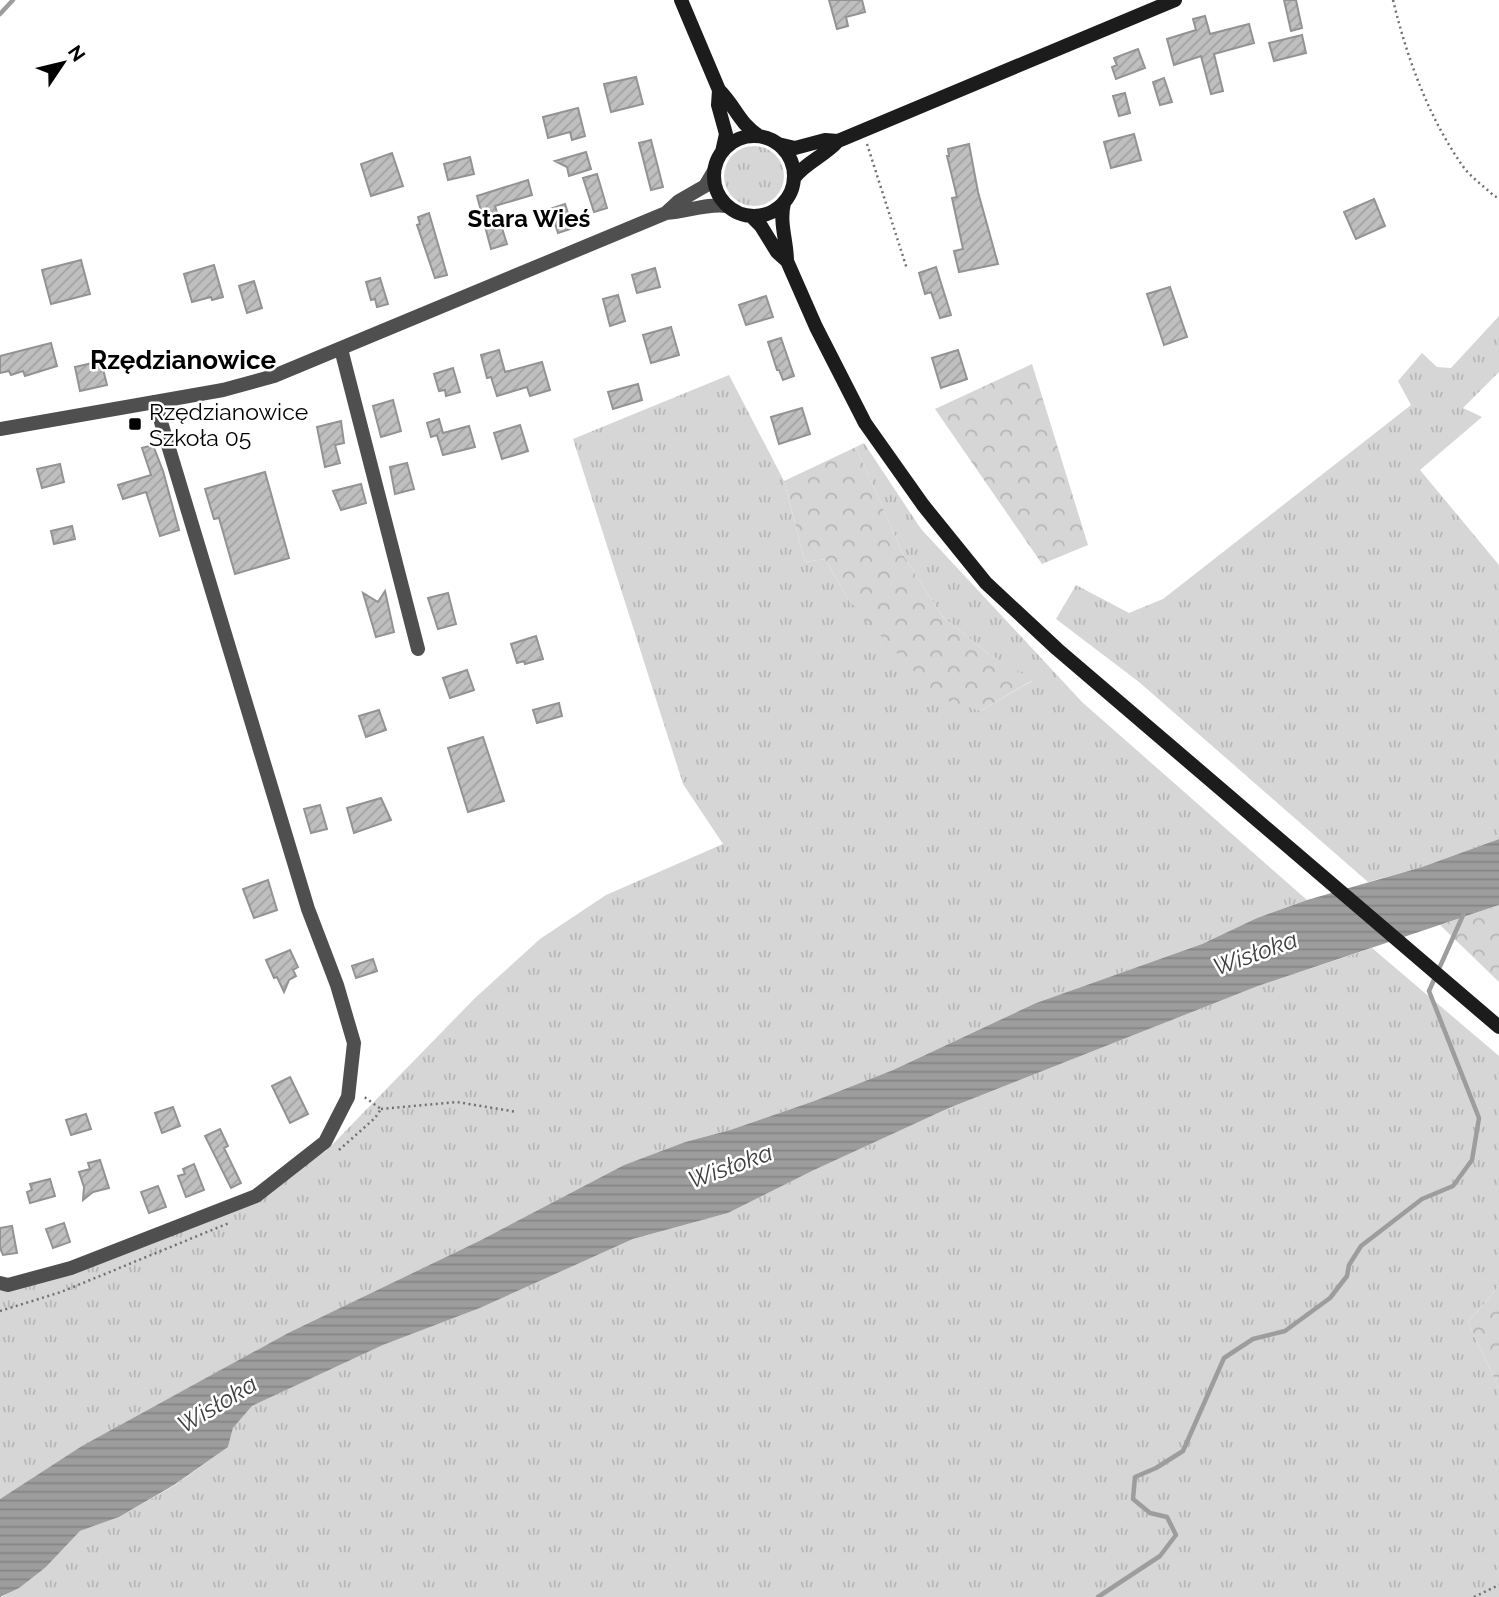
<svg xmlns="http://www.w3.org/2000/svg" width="1499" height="1597" viewBox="0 0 1499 1597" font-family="Raleway,sans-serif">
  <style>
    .grass { fill: url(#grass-tufts) }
    .forest { fill: url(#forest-crowns) }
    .water { fill: url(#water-rules) }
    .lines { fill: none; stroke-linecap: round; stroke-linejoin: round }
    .stream { stroke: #9d9d9d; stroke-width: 4.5 }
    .building { fill: url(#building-hatch); stroke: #939393; stroke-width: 2 }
    .path { stroke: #717171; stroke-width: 2.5; stroke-dasharray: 2 3.5; stroke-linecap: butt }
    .minor { stroke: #4f4f4f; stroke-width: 14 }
    .tertiary { stroke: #4f4f4f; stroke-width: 14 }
    .secondary { stroke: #1c1c1c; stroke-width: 14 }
    .poi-dot { fill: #000; stroke: #fff; stroke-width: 2.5 }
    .labels { text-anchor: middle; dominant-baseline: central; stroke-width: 5; stroke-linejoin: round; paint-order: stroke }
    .poi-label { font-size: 23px; fill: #000; stroke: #fff; text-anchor: start }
    .neighbourhood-label { font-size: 24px; font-weight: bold; fill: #000; stroke: #fff }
    .water-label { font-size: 24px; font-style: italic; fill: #3e3e3e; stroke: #fff }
    .quarter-label { font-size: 26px; font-weight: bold; fill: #000; stroke: #fff }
  </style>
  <defs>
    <pattern id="grass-tufts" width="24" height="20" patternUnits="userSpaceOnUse" patternTransform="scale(1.75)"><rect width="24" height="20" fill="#d6d6d6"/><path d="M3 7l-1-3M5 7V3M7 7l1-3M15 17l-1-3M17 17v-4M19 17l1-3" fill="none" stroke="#b6b6b6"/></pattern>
    <pattern id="forest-crowns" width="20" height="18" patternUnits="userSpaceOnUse" patternTransform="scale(1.75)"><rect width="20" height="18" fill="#d6d6d6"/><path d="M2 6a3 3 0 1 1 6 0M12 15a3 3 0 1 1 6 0" fill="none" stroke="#b6b6b6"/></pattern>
    <pattern id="water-rules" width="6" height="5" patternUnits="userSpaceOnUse" patternTransform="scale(1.75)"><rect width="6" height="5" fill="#9d9d9d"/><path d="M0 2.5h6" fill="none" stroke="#858585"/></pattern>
    <pattern id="building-hatch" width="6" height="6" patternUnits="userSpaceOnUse" patternTransform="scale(1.75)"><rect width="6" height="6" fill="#bfbfbf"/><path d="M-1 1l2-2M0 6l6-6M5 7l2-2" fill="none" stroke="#a2a2a2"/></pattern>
  </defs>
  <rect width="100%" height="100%" fill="#fff"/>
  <path class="grass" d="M724 176a30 30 0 1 1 60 0a30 30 0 1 1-60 0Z
    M1499 316V372L1463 408 1482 417 1420 470 1499 565V839L1422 867 1368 882 1139 682 1056 619 1076 585 1129 613 1163 599 1411 405 1398 381 1422 353 1437 367 1451 368Z
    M729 375 784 481 805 562 825 559 851 604 980 711 1032 681 986 652 942 616 905 558 856 447 864 443 921 529 1082 702 1307 900 1257 918 1202 944 1036 1003 893 1070 814 1101 730 1130 685 1142 624 1165 479 1241 288 1333 83 1446 0 1499V1291L58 1276 256 1196 326 1151 475 998 540 939 606 895 723 844 683 784 573 439Z
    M1372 948 1499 1056V1286L1468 1322 1499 1389V1597H2L46 1567 80 1531 119 1517 175 1485 228 1447 233 1428 252 1406 383 1345 480 1308 633 1239 728 1213 812 1171 949 1108 1258 986Z"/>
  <path class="forest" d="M1032 364 1088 545 1042 564 935 409Z
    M856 447 905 558 942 616 986 652 1033 680 980 711 939 698 851 604 825 559 805 562 784 481Z
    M1499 905V982L1440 925Z
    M1499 1286V1389L1468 1322Z"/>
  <path class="water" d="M1499 839V905L1258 986 949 1108 812 1171 728 1213 633 1239 480 1308 383 1345 252 1406 233 1428 228 1447 174 1485 119 1517 80 1531 46 1567 19 1588 0 1597V1499L82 1446 288 1333 479 1241 624 1165 685 1142 730 1130 814 1101 893 1070 1036 1003 1202 944 1257 918 1307 900 1422 867Z"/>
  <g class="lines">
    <path class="stream" d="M0 14 13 0
      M1098 1597 1160 1556 1176 1535 1167 1517 1150 1513 1133 1499 1135 1477 1156 1468 1183 1451 1224 1358 1253 1339 1285 1331 1330 1298 1347 1276 1349 1265 1361 1246 1422 1199 1453 1186 1472 1160 1479 1118 1429 991 1464 913"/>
  </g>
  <path class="building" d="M829 0H862L865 12 846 17 848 26 837 29Z
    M1284 0H1296L1302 28 1291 31Z
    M1205 16 1210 34 1249 24 1254 43 1214 54 1223 91 1211 94 1201 56 1174 65 1167 39 1196 30 1193 19Z
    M1302 35 1306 53 1274 61 1269 43Z
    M1138 49 1145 68 1116 79 1112 67 1117 65 1114 58Z
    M636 77 643 104 611 112 604 84Z
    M1164 78 1172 102 1160 105 1153 82Z
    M1125 93 1130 113 1119 116 1113 96Z
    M578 108 585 136 572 140 570 132 548 138 543 117Z
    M1134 134 1141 160 1111 168 1104 142Z
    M651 140 663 187 651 190 639 143Z
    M969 144 978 192 998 264 959 272 954 251 963 249 952 198 957 197 947 156H949L948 149Z
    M586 152 591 169 569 176 567 167 555 161Z
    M392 153 403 186 371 196 361 164Z
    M470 157 474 174 448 180 444 164Z
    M597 174 607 208 594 212 583 178Z
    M528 180 532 195 495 206 507 244 491 249 477 196Z
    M1374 199 1385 226 1356 239 1344 212Z
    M565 204 573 228 558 233 550 209Z
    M429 213 447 275 435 278 417 225 420 224 418 217Z
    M81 260 90 294 51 304 42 270Z
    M214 265 223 297 212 300 211 297 192 302 184 274Z
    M936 267 951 315 940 318 931 292 925 294 919 273Z
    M655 268 660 287 637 293 632 275Z
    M380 278 388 304 377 307 375 299 371 300 366 282Z
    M254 281 262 308 247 313 239 286Z
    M1170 287 1187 337 1164 345 1147 294Z
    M618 295 625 321 610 326 603 299Z
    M766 296 773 317 746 325 739 305Z
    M671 327 679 355 651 363 643 335Z
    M781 338 794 376 783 380 779 370H777L768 342Z
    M51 343 57 366 25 376 23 371 11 375 9 371 0 373V356Z
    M499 350 505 372 542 362 550 390 530 396 527 387 497 396 491 377 487 378 481 355Z
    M958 350 967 379 941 388 932 358Z
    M101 361 107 385 80 391 75 367Z
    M453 368 460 392 446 396 445 390 439 391 434 374Z
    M638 384 642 400 613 409 608 392Z
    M393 400 401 431 381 437 373 406Z
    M802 408 810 434 779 444 771 417Z
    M439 419 443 433 469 426 475 447 443 455 437 435 431 437 427 423Z
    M341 421 344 443 335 445 340 463 325 467 317 427Z
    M520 425 528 451 502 459 494 433Z
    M153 445 163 471 179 530 160 536 146 492 123 499 118 485 151 475 142 448Z
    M407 463 414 489 395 494 390 467Z
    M60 464 64 482 42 488 37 469Z
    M265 472 289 558 235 574 219 518 214 519 205 489Z
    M361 484 366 503 341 510 333 491Z
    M72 526 75 539 54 544 51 531Z
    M385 591 394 632 376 637 363 593 378 602Z
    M448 593 456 624 438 629 428 598Z
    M536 636 543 659 525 664 524 661 517 663 511 644Z
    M467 670 474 690 450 698 443 678Z
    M559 703 562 716 537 723 533 710Z
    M379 710 386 730 366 737 359 716Z
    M483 737 504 801 468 812 448 748Z
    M381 798 391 820 354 833 347 808Z
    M320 805 327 829 311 833 304 809Z
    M268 880 277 910 254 918 243 889Z
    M290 950 298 967 293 970 296 976 289 980 284 992 277 977 274 978 266 960Z
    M373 959 377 971 356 978 352 966Z
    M290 1077 308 1114 290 1123 272 1086Z
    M173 1107 180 1126 162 1133 155 1113Z
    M86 1114 91 1129 71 1135 66 1120Z
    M220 1129 228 1146 224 1148 241 1183 231 1188 205 1136Z
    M100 1160 109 1188 93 1192 83 1200 84 1187 79 1172 90 1169 88 1163Z
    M194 1164 204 1190 186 1197 178 1176 185 1174 183 1169Z
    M50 1179 55 1196 30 1203 27 1192 32 1190 30 1184Z
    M158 1186 166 1207 149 1213 141 1192Z
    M64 1223 70 1242 53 1248 46 1229Z
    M12 1226 17 1253 3 1255 0 1248V1228Z"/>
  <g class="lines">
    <path class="path" d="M1393 0C1407 58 1428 116 1462 165 1470 177 1484 186 1494 196L1499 198
      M867 144 907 269
      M381 1109 457 1102 517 1112
      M339 1150 375 1118 381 1109 363 1096
      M0 1311 61 1292 229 1223
      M1474 1597 1499 1585"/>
    <path class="minor" d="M341 349 418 649
      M0 1283 8 1285 71 1268 256 1196 325 1142 348 1097 354 1043 337 985 308 909 155 402"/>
    <path class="tertiary" d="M666 213 679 201 705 186 714 171
      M0 429 223 390 274 376 666 213C687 212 706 203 727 206"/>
    <path class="secondary" d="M681 0 719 90 718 105 726 134 722 152
      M719 90C736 107 738 122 759 136
      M714 176a40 40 0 1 1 80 0a40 40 0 1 1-80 0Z
      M778 144 795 148 825 140 838 141
      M794 178C806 162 825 156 838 141L1175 0
      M784 203C779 223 787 241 787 261
      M751 216 761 226 777 252 787 261 816 327 865 423 923 505 986 583 1057 649 1499 1027"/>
  </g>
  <rect class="poi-dot" x="128" y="417" width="14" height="14" rx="3.5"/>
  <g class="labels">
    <g class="poi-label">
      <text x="149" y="411">Rzędzianowice<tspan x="149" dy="26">Szkoła 05</tspan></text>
    </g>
    <g class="neighbourhood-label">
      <text x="529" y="218">Stara Wieś</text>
    </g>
    <g class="water-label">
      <text transform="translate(1255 953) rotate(-20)">Wisłoka</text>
      <text transform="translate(730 1166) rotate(-20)">Wisłoka</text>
      <text transform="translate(217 1404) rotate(-31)">Wisłoka</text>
    </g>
    <g class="quarter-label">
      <text x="183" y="360">Rzędzianowice</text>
    </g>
  </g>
  <g transform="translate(63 63) rotate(55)" stroke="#ffffff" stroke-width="5" paint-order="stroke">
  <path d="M0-5L12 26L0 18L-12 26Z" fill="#000000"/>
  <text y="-10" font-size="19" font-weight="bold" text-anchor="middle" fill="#000000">N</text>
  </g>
</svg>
